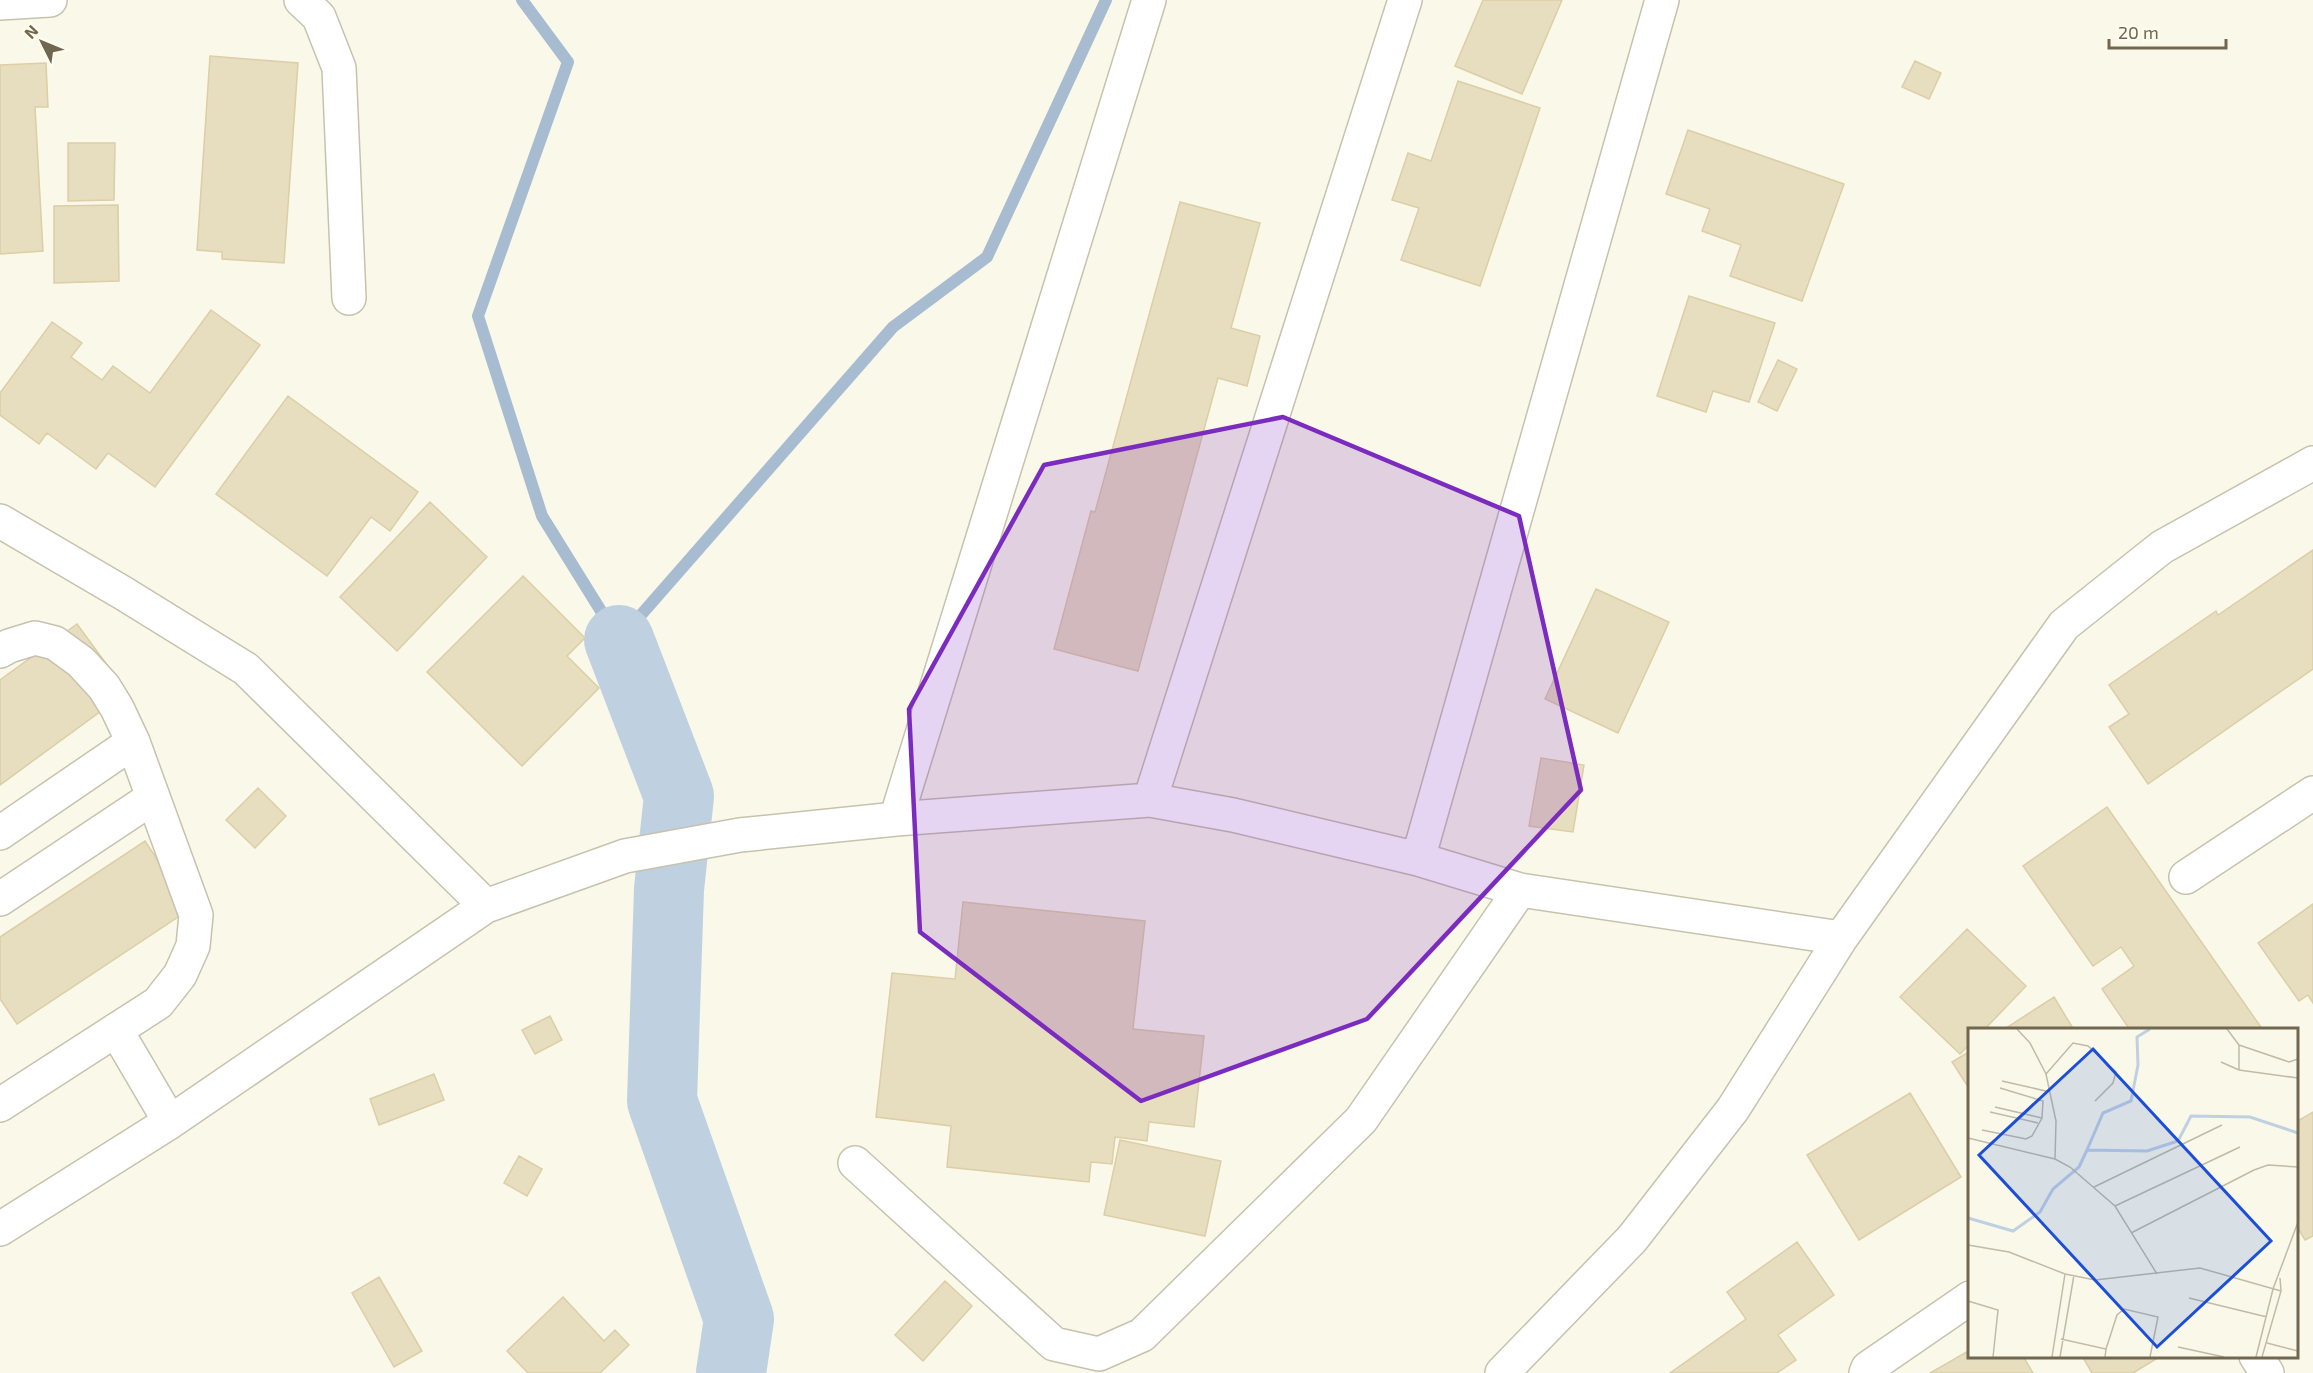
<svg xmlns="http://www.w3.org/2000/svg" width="2313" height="1373" viewBox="0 0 2313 1373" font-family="'Exo 2',sans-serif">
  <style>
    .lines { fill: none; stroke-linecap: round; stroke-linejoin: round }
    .stream { stroke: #a7bbd1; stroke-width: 12 }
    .river { stroke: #bfd0e1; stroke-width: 70 }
    .building { fill: #e7ddbf; stroke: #dccea6; stroke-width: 1.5 }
    .minor-casing { stroke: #c7c2ae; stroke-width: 36 }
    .minor { stroke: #fff; stroke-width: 33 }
    .marked { fill: #7b2cbf; fill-opacity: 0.2; stroke: #7b2cbf; stroke-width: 4.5; stroke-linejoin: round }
    .inset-river { fill: none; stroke: #bfd0e1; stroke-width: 3 }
    .inset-road { fill: none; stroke: #bfbba7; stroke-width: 1.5 }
    .view { fill: #1d4ed8; fill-opacity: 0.15; stroke: #1d4ed8; stroke-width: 3 }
    .inset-edge { fill: none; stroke: #716750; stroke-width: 3 }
  </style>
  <rect width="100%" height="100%" fill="#faf9e9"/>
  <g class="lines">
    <path class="stream" d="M522 0 568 62 478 316 542 516 619 640 893 327 987 257 1106 0"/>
    <path class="river" d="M619 640 679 796 669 889 662 1101 739 1319 731 1373"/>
  </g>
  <path class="building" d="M1483 0H1562L1522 94 1455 66Z
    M210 56 298 63 284 263 222 259V252L197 250Z
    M1915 61 1941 73 1929 99 1902 87Z
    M46 63 48 107H35L43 251 0 254V65Z
    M1458 81 1540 108 1480 286 1401 260 1419 208 1392 200 1408 153 1431 161Z
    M1688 130 1844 184 1802 301 1730 276 1741 245 1702 231 1710 209 1666 194Z
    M68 143H115L114 200 68 201Z
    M1180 202 1260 223 1231 328 1260 336 1247 386 1218 378 1138 671 1054 649 1091 511 1095 512Z
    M118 205 119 281 54 283V206Z
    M1689 296 1775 323 1749 402 1713 391 1706 412 1657 396Z
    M211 310 260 345 155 487 108 453 96 469 47 433 39 444 0 415V393L52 322 82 343 71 357 102 380 113 366 150 393Z
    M1778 360 1797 369 1777 411 1758 402Z
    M288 396 418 492 390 531 371 517 327 576 216 494Z
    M430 502 487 557 397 651 340 597Z
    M2313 550V669L2148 784 2109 727 2129 714 2109 685 2216 611 2218 615Z
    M523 576 585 638 567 656 599 688 522 766 427 672Z
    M1596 589 1669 622 1618 733 1545 699Z
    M77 624 127 692 0 785V680Z
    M1541 758 1584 765 1573 832 1529 826Z
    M258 788 286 816 255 848 226 820Z
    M2107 807 2263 1030H2130L2102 989 2134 966 2121 947 2093 966 2023 866Z
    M145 841 190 909 17 1024 0 999V937Z
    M963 902 1145 921 1133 1029 1204 1036 1194 1127 1149 1122 1147 1141 1115 1137 1112 1164 1091 1162 1089 1182 947 1167 951 1126 876 1117 892 973 955 979Z
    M2313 904V1003L2308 995 2299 1001 2258 943Z
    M1967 929 2026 986 1984 1030H1970V1044L1960 1054 1900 997Z
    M2054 997 2074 1030H2003Z
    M550 1016 562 1040 535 1054 522 1030Z
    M1970 1051V1090L1952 1062Z
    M434 1074 444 1100 379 1125 370 1099Z
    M1910 1093 1961 1177 1859 1240 1807 1155Z
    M2313 1112V1236L2305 1240 2296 1225V1122Z
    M1120 1140 1221 1161 1205 1236 1104 1215Z
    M519 1156 542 1169 527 1196 504 1183Z
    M1797 1242 1834 1295 1778 1335 1796 1360 1777 1373H1670L1746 1319 1727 1292Z
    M379 1277 422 1351 394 1367 352 1293Z
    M945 1281 972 1306 923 1361 895 1335Z
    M563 1297 604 1341 615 1330 629 1345 600 1373H528L507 1351Z
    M1970 1350V1356H2023L2033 1373H1930Z
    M2082 1356H2161L2133 1373H2092Z"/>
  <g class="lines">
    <defs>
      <path id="minor" d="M301 0 319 17 339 68 349 298
        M0 3 50 0
        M0 521 123 593 246 669 486 906
        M0 651 9 646 35 638 55 643 81 662 104 687 117 708 133 742 196 915 193 946 180 975 158 1003 0 1105
        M1150 800 1405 0
        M896 819 1149 0
        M0 833 133 742
        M1418 859 1662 0
        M2186 877 2313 793
        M0 899 152 798
        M116 1030 170 1122
        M855 1163 1054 1344 1099 1354 1142 1335 1361 1120 1520 890
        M0 1229 170 1122 486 906 625 856 740 835 896 819 1150 800 1233 815 1418 859 1520 890 1841 938
        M2256 1356 2267 1373
        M1502 1373 1632 1239 1733 1109 1841 938 2064 625 2162 547 2313 463
        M1866 1373 1868 1368 1970 1298"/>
    </defs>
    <use href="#minor" class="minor-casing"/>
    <use href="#minor" class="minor"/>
  </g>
  <path class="marked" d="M1283 417 1519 516 1581 790 1367 1019 1141 1101 920 932 909 709 1044 465Z"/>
  <g transform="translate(1968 1028)">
    <rect width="330" height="330" fill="#faf9e9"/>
    <path class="inset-river" d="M182 1 169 9 170 37 163 73 135 85 119 122 179 123 210 113 223 88 282 89 330 105M0 190 45 203 72 184 85 161 111 139 119 122"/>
    <path class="inset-road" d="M49 1 62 15 78 46 88 93 87 131M259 1 271 17V42M271 17 321 34 330 31M253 34 271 42 330 50M78 46 105 15 120 18 148 44 145 55 127 73M34 53 82 64M27 79 74 90M22 84 70 95M14 102 58 111 64 108 74 90 75 73 32 60M0 110 87 131 102 139 147 178 189 246M126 159 254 97M147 178 272 119M163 205 286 142 300 137 330 139M0 217 41 224 97 246 127 252 232 240 313 263M221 270 299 289M0 273 30 282 25 329M93 311 138 321 137 329M299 315 330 323M210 319 256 329M138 321 149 287 156 281 190 289 182 329M84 329 97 246M92 329 106 247M288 329 305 261 330 194M294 329 313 263 312 250"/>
    <path class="view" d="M125 21 303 213 189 319 11 127Z"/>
    <rect width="330" height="330" class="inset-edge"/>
  </g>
  <g transform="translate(42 42) rotate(313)" stroke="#fdfcef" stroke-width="4.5" paint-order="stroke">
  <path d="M0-4.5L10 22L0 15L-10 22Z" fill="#716750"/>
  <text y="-9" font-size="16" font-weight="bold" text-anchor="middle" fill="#716750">N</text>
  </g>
  <path d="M2109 39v9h117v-9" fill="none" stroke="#716750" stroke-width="3"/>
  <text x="2118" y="39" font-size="18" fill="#716750" stroke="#fdfcef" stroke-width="4.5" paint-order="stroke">20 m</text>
</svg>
